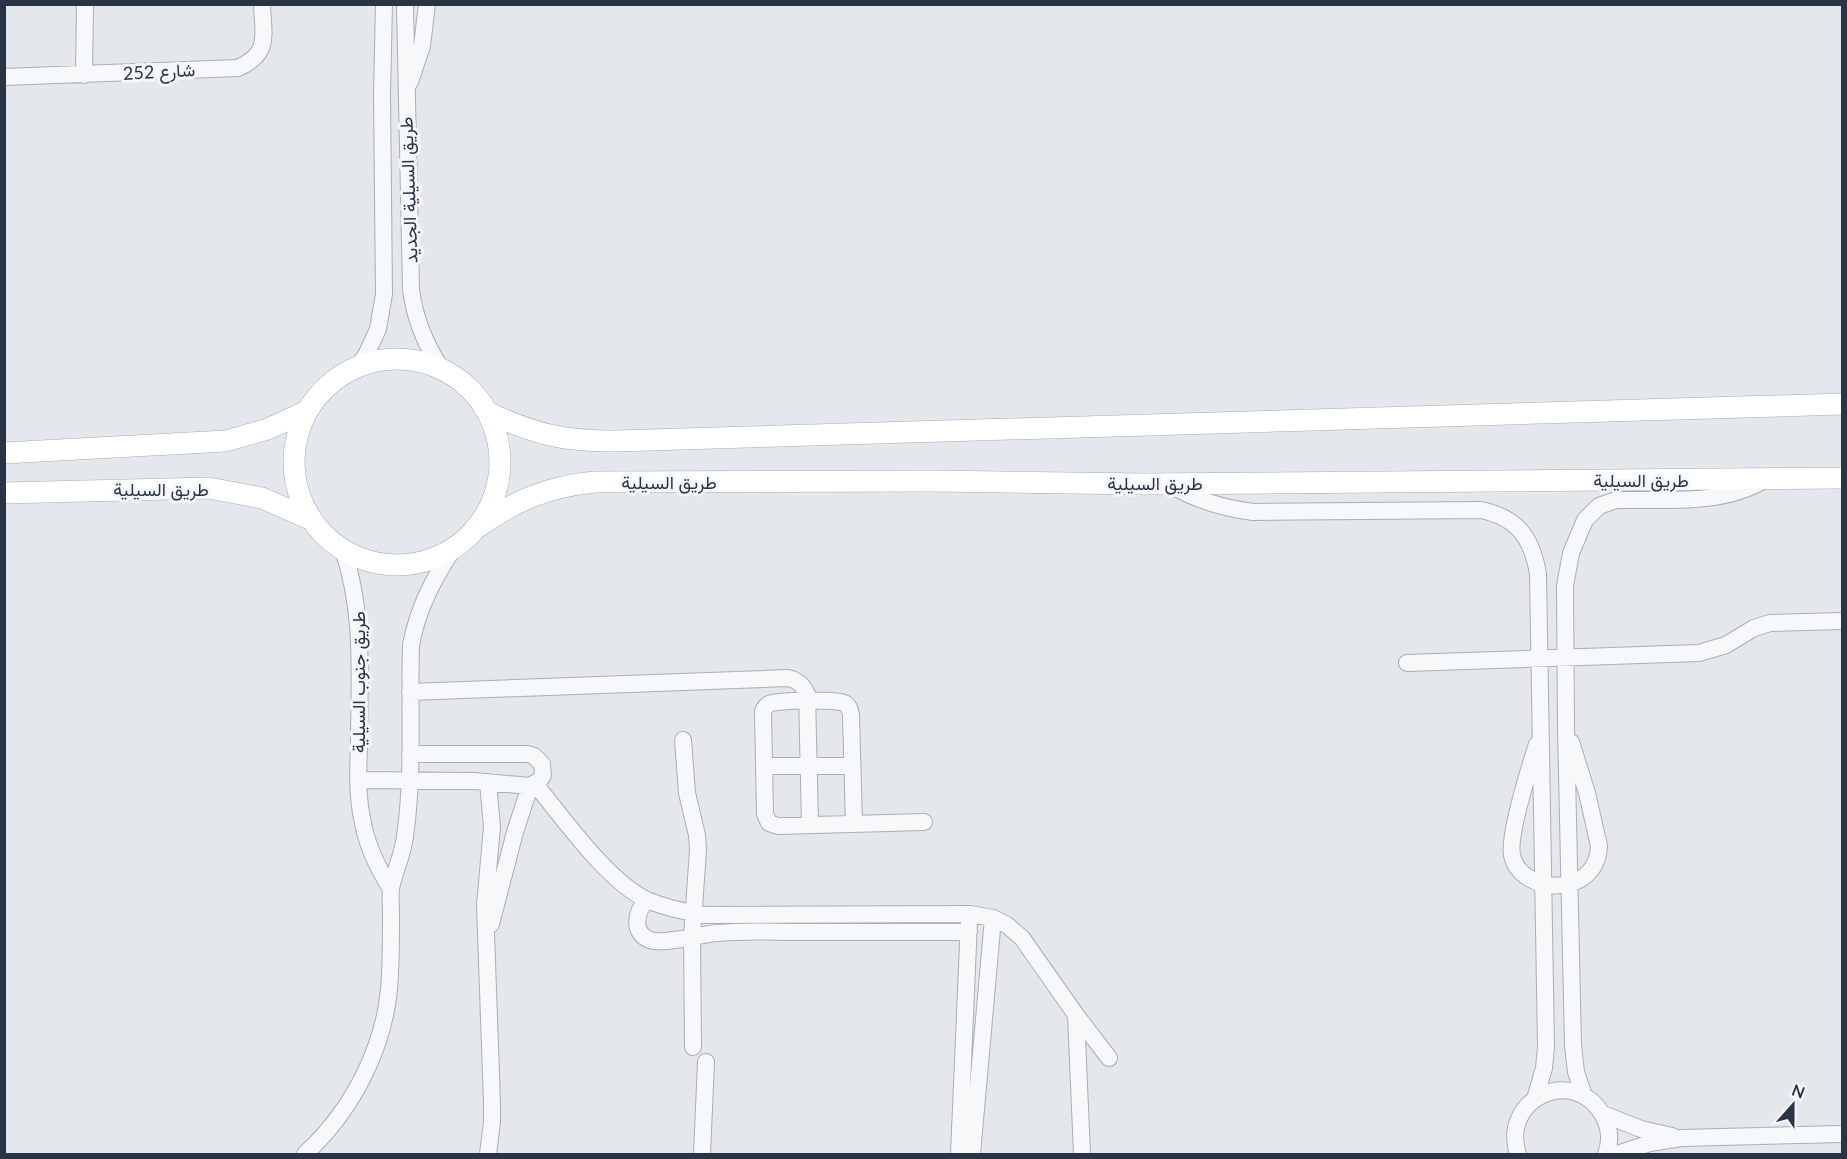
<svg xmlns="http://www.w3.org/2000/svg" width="1847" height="1159" viewBox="0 0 1847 1159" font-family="Lato,Vazirmatn,sans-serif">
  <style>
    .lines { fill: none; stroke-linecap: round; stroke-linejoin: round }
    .minor-casing { stroke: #a9aeb7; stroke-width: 18 }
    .major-casing { stroke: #a3abb8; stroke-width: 22 }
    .minor { stroke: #f7f8fa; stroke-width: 16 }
    .major { stroke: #fff; stroke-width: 21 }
    .labels { text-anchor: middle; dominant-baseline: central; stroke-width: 6; stroke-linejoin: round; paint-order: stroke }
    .street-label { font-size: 18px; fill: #2b3445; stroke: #f4f6f9 }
  </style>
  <rect width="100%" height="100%" fill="#e4e7ec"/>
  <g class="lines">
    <defs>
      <path id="minor" d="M405 4 411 290C415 319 425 344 441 368
        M84 75 85 4
        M4 77 238 68C271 53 263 36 262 4
        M410 82 422 46 427 4
        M358 366 366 355 378 329 384 294 382 94 384 4
        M1169 484C1195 500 1222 508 1253 512L1481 510C1518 518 1532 538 1538 574L1546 1047 1544 1068 1535 1099
        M343 550C365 614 359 678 359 745 358 769 357 794 362 818 366 844 377 867 391 889
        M1407 663 1699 653 1726 645 1754 628 1770 623 1842 621
        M410 692 788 678C798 680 803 685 807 694L810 825
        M683 740 687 793 697 835 698 850 692 936 693 1047
        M1537 744C1530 766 1508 835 1512 855 1520 895 1597 899 1599 846L1587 793 1571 742
        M764 766H852
        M358 780 474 781 530 786 540 780 543 775 542 764 534 756 528 754H410
        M535 784C565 820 606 880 647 900 666 908 685 912 705 915L970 914 993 918 1007 925 1022 938 1076 1015 1109 1058
        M854 824 851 715C850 710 849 705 844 703 838 699 776 700 769 704 765 706 765 707 763 711L765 814 769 823 778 826 924 822
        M647 900C636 911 631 933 650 940 664 945 701 934 718 933 746 930 776 932 804 932 859 932 914 932 969 932
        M491 924 515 832 530 786
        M1076 1015 1082 1154
        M1584 1096 1576 1072 1573 1045 1566 728 1565 586 1571 553 1585 520 1599 506 1616 500C1666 499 1722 506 1766 479
        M1603 1114 1641 1129 1672 1136
        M305 1154C354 1109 388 1042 390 974 391 955 391 935 391 915 391 907 390 897 391 888 395 870 403 854 405 836 414 774 409 708 411 645 418 608 433 579 454 548
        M488 1154 492 1122V1103L485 905 492 827 488 782
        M702 1154 706 1062
        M959 1154 969 921
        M972 1154 993 918
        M1518 1154C1500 1099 1573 1065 1602 1114 1610 1127 1611 1141 1606 1154
        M1617 1154 1650 1143 1681 1138 1842 1134"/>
      <path id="major" d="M294 462a103 103 0 1 1 206 0a103 103 0 1 1-206 0Z
        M489 413C537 435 563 441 616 441L1842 404
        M4 453 226 441 268 429 307 411
        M4 493 209 488 262 498 312 520
        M478 527C516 500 547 487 594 482L934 481 1144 484 1842 478"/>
    </defs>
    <use href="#minor" class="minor-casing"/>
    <use href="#major" class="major-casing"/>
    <use href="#minor" class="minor"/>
    <use href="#major" class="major"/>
  </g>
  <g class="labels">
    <g class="street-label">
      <text transform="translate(159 71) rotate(-3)">شارع 252</text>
      <text transform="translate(408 190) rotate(-92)">طريق السيلية الجديد</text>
      <text x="1641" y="480">طريق السيلية</text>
      <text x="669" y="482">طريق السيلية</text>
      <text x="1155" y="483">طريق السيلية</text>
      <text x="161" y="489">طريق السيلية</text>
      <text transform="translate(358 682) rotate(-90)">طريق جنوب السيلية</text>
    </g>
  </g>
  <rect width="1847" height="1159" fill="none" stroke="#2b3445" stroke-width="12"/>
  <g transform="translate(1793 1105) rotate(21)" stroke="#f4f6f9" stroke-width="4.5" paint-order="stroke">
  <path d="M0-4.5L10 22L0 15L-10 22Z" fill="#2b3445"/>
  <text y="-9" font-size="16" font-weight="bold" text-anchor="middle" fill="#2b3445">N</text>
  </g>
</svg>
